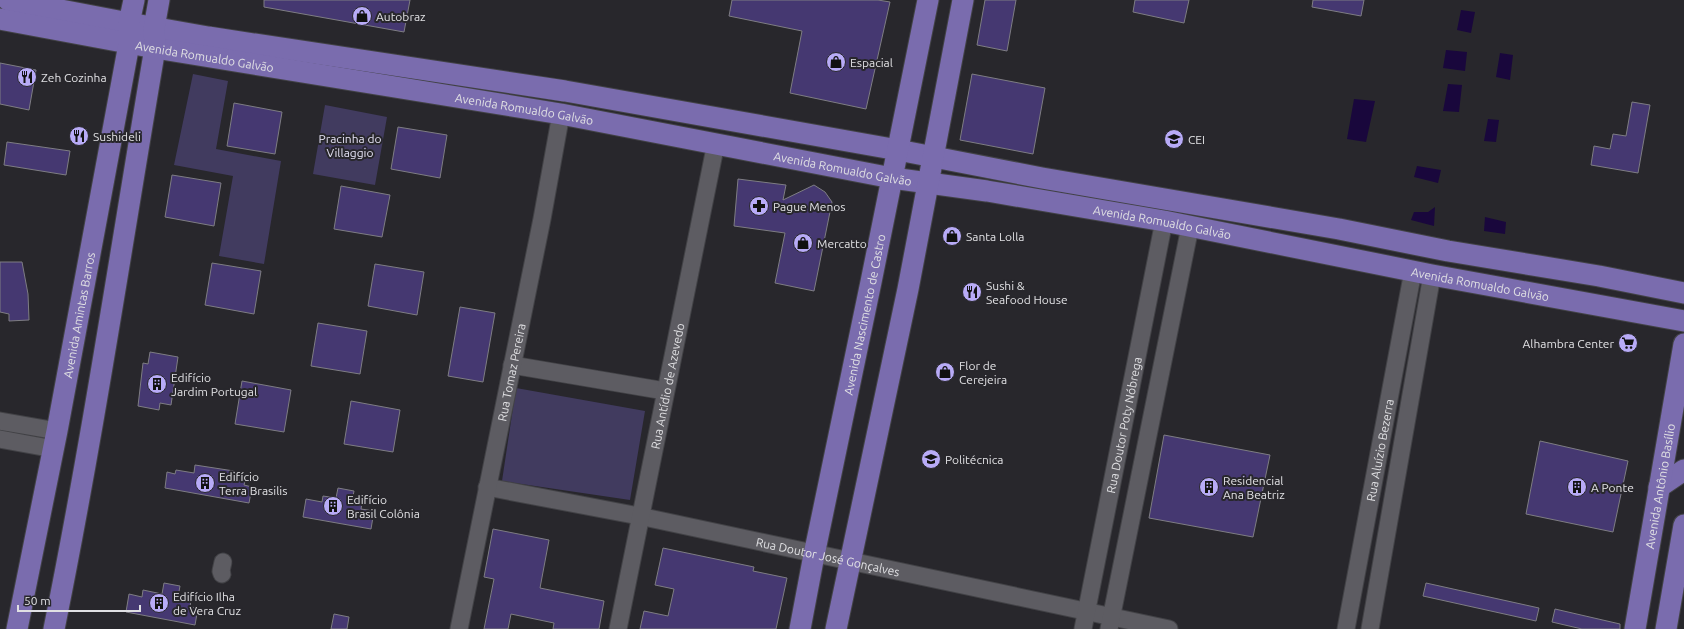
<svg xmlns="http://www.w3.org/2000/svg" width="1684" height="629" viewBox="0 0 1684 629" font-family="Ubuntu,sans-serif">
  <style>
    .green { fill: #413b5f }
    .water { fill: #19073c }
    .building { fill: #453871; stroke: #7e7d83 }
    .lines { fill: none; stroke-linecap: round; stroke-linejoin: round }
    .minor-casing { stroke: #424246; stroke-width: 19 }
    .major-casing { stroke: #424246; stroke-width: 23 }
    .minor { stroke: #5d5c62; stroke-width: 17 }
    .major { stroke: #7a6cae; stroke-width: 21 }
    .labels { text-anchor: middle; dominant-baseline: central; stroke-width: 4; stroke-linejoin: round; paint-order: stroke }
    .poi-label { font-size: 12px; fill: #e0e0e3; stroke: #28272c; text-anchor: start }
    .street-label { font-size: 12px; fill: #e0e0e3; stroke: #28272c }
    .park-label { font-size: 12px; fill: #e3e1f3; stroke: #28272c }
  </style>
  <rect width="100%" height="100%" fill="#28272c"/>
  <path class="green" d="M193 74 228 81 216 149 281 161 264 264 219 256 233 176 174 165Z
    M325 105 387 117 375 185 313 174Z
    M516 388 645 411 630 500 502 481Z"/>
  <path class="water" d="M1461 10 1475 12 1471 33 1457 30Z
    M1446 50 1467 52 1465 71 1443 68Z
    M1500 53 1513 55 1510 80 1496 77Z
    M1448 84 1462 85 1459 112 1443 111Z
    M1354 99 1375 101 1366 142 1347 139Z
    M1488 119 1499 120 1496 142 1484 141Z
    M1417 166 1441 170 1438 183 1414 177Z
    M1435 207 1434 226 1411 220 1414 212H1428Z
    M1485 217 1506 222 1505 234 1484 231Z"/>
  <path class="building" d="M264 0H410L404 32 264 7Z
    M732 0H878L890 2 866 109 790 93 802 31 729 16Z
    M985 0H1016L1007 51 977 45Z
    M1135 0H1189L1184 23 1133 12Z
    M1313 0H1364L1361 16 1312 7Z
    M0 63 36 70 29 110 0 104Z
    M972 74 1045 88 1033 154 960 140Z
    M1632 102 1650 105 1638 173 1591 165 1594 146 1610 149 1613 134 1626 136Z
    M234 103 282 112 275 154 227 146Z
    M398 127 447 135 440 178 391 169Z
    M7 142 70 151 66 175 4 165Z
    M172 175 221 183 214 226 165 217Z
    M738 179 786 185 783 200 814 185 825 192 832 202 814 291 775 283 785 233 734 226Z
    M341 186 390 195 382 237 334 229Z
    M0 262H22L28 294 29 320 9 321V314L0 312Z
    M212 263 261 271 254 314 205 305Z
    M375 264 424 272 417 315 368 306Z
    M460 307 495 313 483 382 448 376Z
    M318 323 367 331 360 374 311 366Z
    M150 352 178 357 171 405 160 403 159 410 138 406 143 363 148 364Z
    M242 381 291 390 284 432 235 424Z
    M351 401 400 410 393 452 344 444Z
    M1164 435 1270 455 1253 537 1149 518Z
    M1540 441 1628 461 1613 532 1526 514Z
    M195 465 234 471 232 479 245 481 244 485 252 487 249 503 165 488 167 472 175 474 176 470 194 473Z
    M338 488 354 491 352 501 362 503 361 509 374 511 371 529 303 517 306 499 322 502 323 496 336 498Z
    M493 529 549 540 540 588 604 601 599 629H553L554 623 511 614 508 629H484L494 579 484 577Z
    M663 548 754 567 753 571 787 578 776 629H640L644 611 668 616 674 589 655 585Z
    M164 583 180 586 178 597 191 600 190 607 198 608 195 625 126 612 129 594 142 597 143 590 162 594Z
    M1426 583 1539 608 1536 621 1423 596Z
    M1555 609 1620 624V629H1582L1552 622Z
    M334 614 349 617 347 629H331Z"/>
  <g class="lines">
    <defs>
      <g id="minor">
        <path d="M512 365 665 391"/>
        <path d="M0 421 57 431"/>
        <path d="M0 439 54 449"/>
        <path id="s1" d="M487 487 639 516 1169 629"/>
        <path d="M222 574 221 571 223 562"/>
        <path id="s2" d="M459 629 542 219 561 114"/>
        <path id="s3" d="M618 629 716 143"/>
        <path id="s4" d="M1083 629 1164 221"/>
        <path d="M1109 629 1190 227"/>
        <path id="s5" d="M1346 629 1413 271"/>
        <path d="M1370 629 1432 275"/>
      </g>
      <g id="major">
        <path d="M8 0 129 23 208 37 565 91 898 150 1042 178 1339 229 1448 251 1599 276 1684 293"/>
        <path id="s6" d="M0 19 155 48 561 114 892 178 987 191 1164 221 1432 275 1684 321"/>
        <path d="M1659 487 1684 470"/>
        <path id="s7" d="M17 629 57 431 129 44V23L134 0"/>
        <path d="M54 629C93 437 122 242 155 48L154 28 159 0"/>
        <path id="s8" d="M800 629 814 555 871 282 928 0"/>
        <path d="M836 629 908 289 963 0"/>
        <path id="s9" d="M1635 629 1684 344"/>
        <path d="M1666 629 1684 525"/>
      </g>
    </defs>
    <use href="#minor" class="minor-casing"/>
    <use href="#major" class="major-casing"/>
    <use href="#minor" class="minor"/>
    <use href="#major" class="major"/>
  </g>
  <defs>
    <symbol id="shop-disc" viewBox="-11 -11 22 22"><circle r="9.5" fill="#b8abf7" stroke="#28272c"/><path d="M-5-2.5h2.3a2.7 3.5 0 0 1 5.4 0H5L5.5 6h-11ZM-1.5-2.5h3a1.5 2.3 0 0 0-3 0Z" fill="#111"/></symbol>
    <symbol id="restaurant-disc" viewBox="-11 -11 22 22"><circle r="9.5" fill="#b8abf7" stroke="#28272c"/><path d="M-5-6h1v4h1v-4h1v4h1v-4h1v5L-1.5 .5V6h-2V.5L-5-1ZM5-6V6H3V1.5H1.5Q1.5-4 5-6Z" fill="#111"/></symbol>
    <symbol id="school-disc" viewBox="-11 -11 22 22"><circle r="9.5" fill="#b8abf7" stroke="#28272c"/><path d="M0-5L7-2L0 1L-7-2ZM-4 1L0 2.5L4 1V4Q0 6-4 4Z" fill="#111"/></symbol>
    <symbol id="pharmacy-disc" viewBox="-11 -11 22 22"><circle r="9.5" fill="#b8abf7" stroke="#28272c"/><path d="M-2-6h4v4h4v4h-4v4h-4v-4h-4v-4h4Z" fill="#111"/></symbol>
    <symbol id="supermarket-disc" viewBox="-11 -11 22 22"><circle r="9.5" fill="#b8abf7" stroke="#28272c"/><path d="M-6-5.5h2.5l.6 2H6L4.5 2H-2.5L-4.4-4H-6ZM-1.5 3.2a1.3 1.3 0 1 0 .1 0ZM3 3.2a1.3 1.3 0 1 0 .1 0Z" fill="#111"/></symbol>
    <symbol id="building-disc" viewBox="-11 -11 22 22"><circle r="9.5" fill="#b8abf7" stroke="#28272c"/><path d="M-4-6H4V6H1V3H-1V6H-4ZM-2.5-4.3h1.7v1.8h-1.7ZM.8-4.3h1.7v1.8H.8ZM-2.5-1h1.7V.8h-1.7ZM.8-1h1.7V.8H.8Z" fill="#111"/></symbol>
  </defs>
  <g fill-rule="evenodd">
    <use href="#shop-disc" x="351" y="5" width="22" height="22"/>
    <use href="#shop-disc" x="825" y="51" width="22" height="22"/>
    <use href="#restaurant-disc" x="16" y="66" width="22" height="22"/>
    <use href="#restaurant-disc" x="68" y="125" width="22" height="22"/>
    <use href="#school-disc" x="1163" y="128" width="22" height="22"/>
    <use href="#pharmacy-disc" x="748" y="195" width="22" height="22"/>
    <use href="#shop-disc" x="941" y="225" width="22" height="22"/>
    <use href="#shop-disc" x="792" y="232" width="22" height="22"/>
    <use href="#restaurant-disc" x="961" y="281" width="22" height="22"/>
    <use href="#supermarket-disc" x="1617" y="332" width="22" height="22"/>
    <use href="#shop-disc" x="934" y="361" width="22" height="22"/>
    <use href="#building-disc" x="146" y="373" width="22" height="22"/>
    <use href="#school-disc" x="920" y="448" width="22" height="22"/>
    <use href="#building-disc" x="194" y="472" width="22" height="22"/>
    <use href="#building-disc" x="1198" y="476" width="22" height="22"/>
    <use href="#building-disc" x="1566" y="476" width="22" height="22"/>
    <use href="#building-disc" x="322" y="495" width="22" height="22"/>
    <use href="#building-disc" x="148" y="592" width="22" height="22"/>
  </g>
  <g class="labels">
    <g class="poi-label">
      <text x="376" y="16">Autobraz</text>
      <text x="850" y="62">Espacial</text>
      <text x="41" y="77">Zeh Cozinha</text>
      <text x="93" y="136">Sushideli</text>
      <text x="1188" y="139">CEI</text>
      <text x="773" y="206">Pague Menos</text>
      <text x="966" y="236">Santa Lolla</text>
      <text x="817" y="243">Mercatto</text>
      <text x="986" y="285">Sushi &amp;<tspan x="986" dy="14">Seafood House</tspan></text>
      <text x="1614" y="343" text-anchor="end">Alhambra Center</text>
      <text x="959" y="365">Flor de<tspan x="959" dy="14">Cerejeira</tspan></text>
      <text x="171" y="377">Edifício<tspan x="171" dy="14">Jardim Portugal</tspan></text>
      <text x="945" y="459">Politécnica</text>
      <text x="219" y="476">Edifício<tspan x="219" dy="14">Terra Brasilis</tspan></text>
      <text x="1223" y="480">Residencial<tspan x="1223" dy="14">Ana Beatriz</tspan></text>
      <text x="1591" y="487">A Ponte</text>
      <text x="347" y="499">Edifício<tspan x="347" dy="14">Brasil Colônia</tspan></text>
      <text x="173" y="596">Edifício Ilha<tspan x="173" dy="14">de Vera Cruz</tspan></text>
    </g>
    <g class="street-label">
      <text stroke="none"><textPath href="#s6" startOffset="208">Avenida Romualdo Galvão</textPath></text>
      <text stroke="none"><textPath href="#s6" startOffset="532">Avenida Romualdo Galvão</textPath></text>
      <text stroke="none"><textPath href="#s6" startOffset="856">Avenida Romualdo Galvão</textPath></text>
      <text stroke="none"><textPath href="#s6" startOffset="1180">Avenida Romualdo Galvão</textPath></text>
      <text stroke="none"><textPath href="#s6" startOffset="1504">Avenida Romualdo Galvão</textPath></text>
      <text stroke="none"><textPath href="#s7" startOffset="320">Avenida Amintas Barros</textPath></text>
      <text stroke="none"><textPath href="#s8" startOffset="321">Avenida Nascimento de Castro</textPath></text>
      <text stroke="none"><textPath href="#s2" startOffset="262">Rua Tomaz Pereira</textPath></text>
      <text stroke="none"><textPath href="#s3" startOffset="248">Rua Antídio de Azevedo</textPath></text>
      <text stroke="none"><textPath href="#s4" startOffset="208">Rua Doutor Poty Nóbrega</textPath></text>
      <text stroke="none"><textPath href="#s5" startOffset="182">Rua Aluízio Bezerra</textPath></text>
      <text stroke="none"><textPath href="#s9" startOffset="145">Avenida Antônio Basílio</textPath></text>
      <text stroke="none"><textPath href="#s1" startOffset="348">Rua Doutor José Gonçalves</textPath></text>
    </g>
    <g class="park-label">
      <text x="350" y="138">Pracinha do<tspan x="350" dy="14">Villaggio</tspan></text>
    </g>
  </g>
  <path d="M18 605v6h122v-6" fill="none" stroke="#e0e0e3" stroke-width="2"/>
  <text x="24" y="605" font-size="12" fill="#e0e0e3" stroke="#28272c" stroke-width="3" paint-order="stroke">50 m</text>
</svg>
